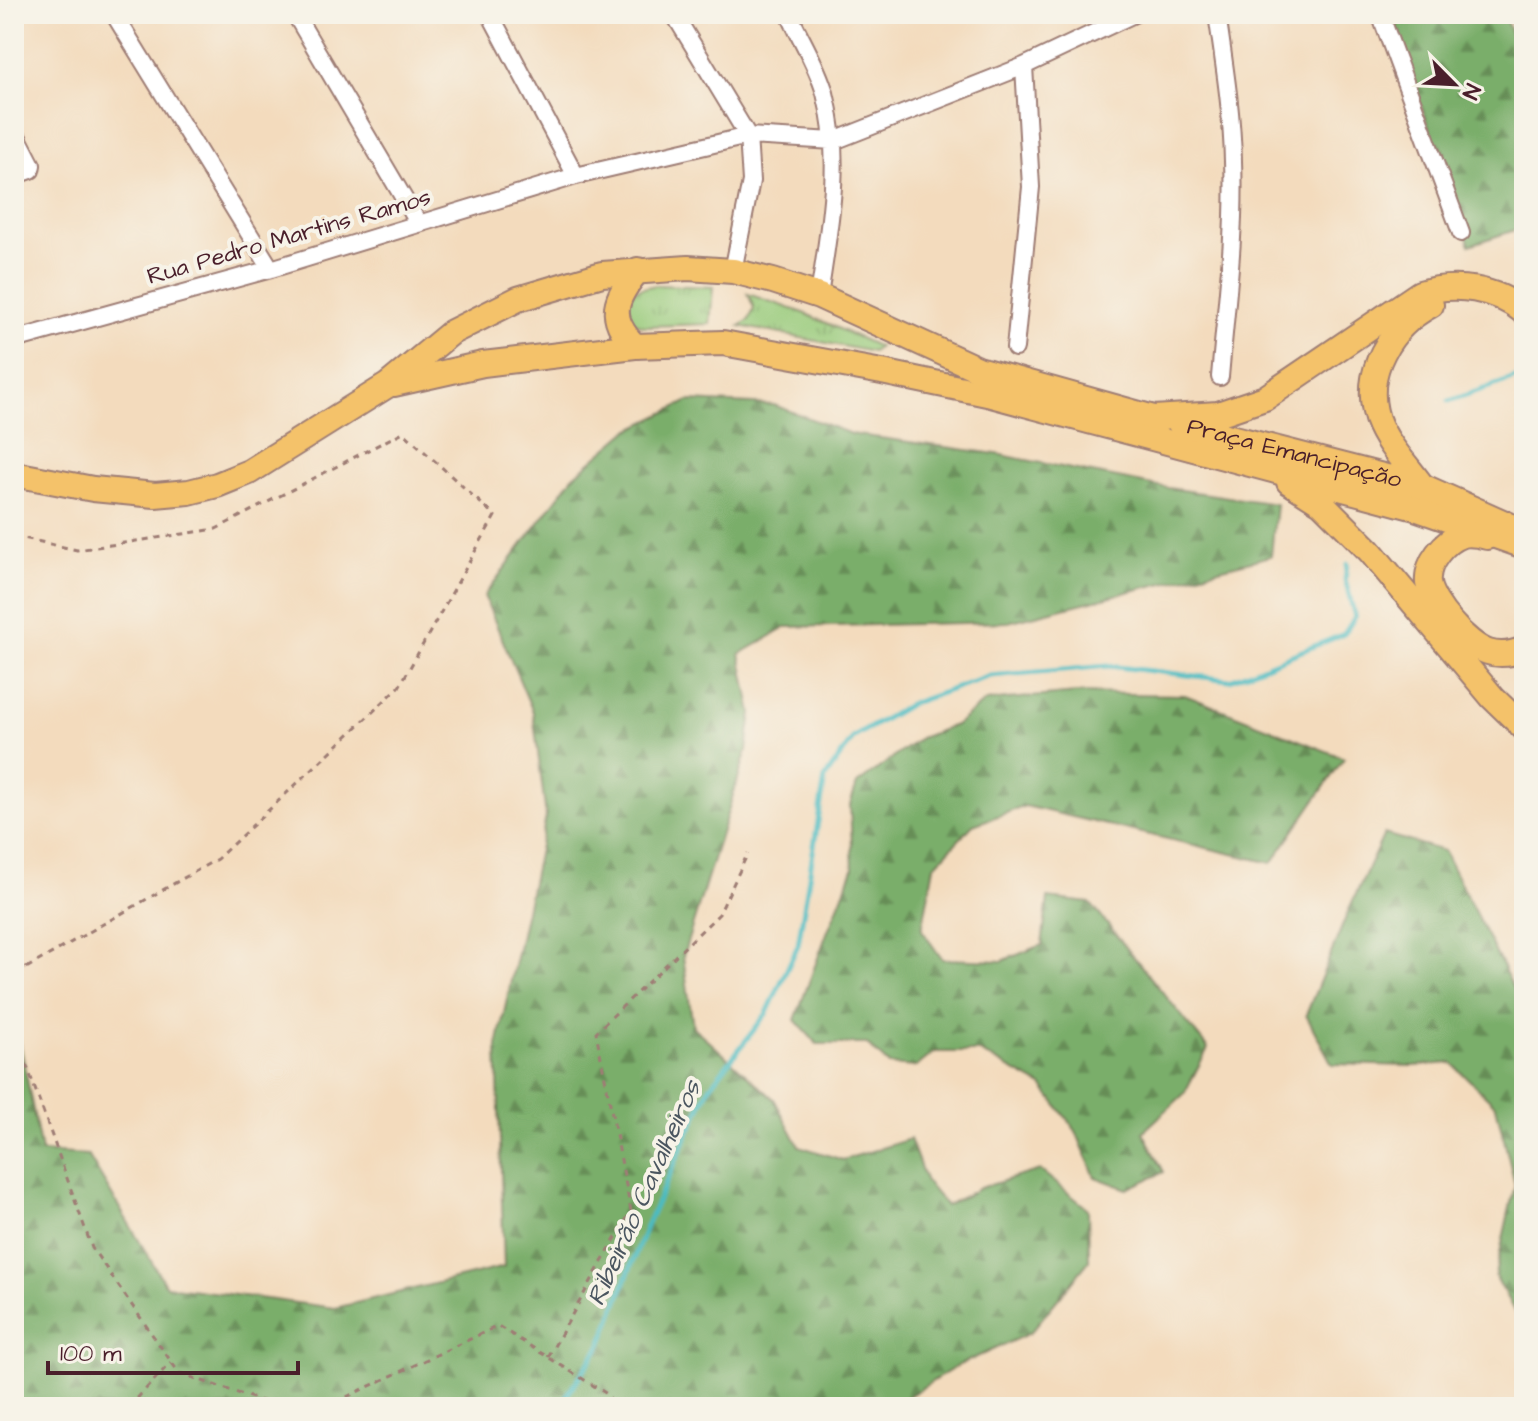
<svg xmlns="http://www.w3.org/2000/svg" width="1538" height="1421" viewBox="0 0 1538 1421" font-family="'Architects Daughter',sans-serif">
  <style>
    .grass { fill: url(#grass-tufts); stroke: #717452; stroke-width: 2 }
    .forest { fill: url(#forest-firs); stroke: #62664a; stroke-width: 2 }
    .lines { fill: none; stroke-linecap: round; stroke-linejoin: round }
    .stream { stroke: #4cbbc1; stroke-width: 5 }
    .street-casing { stroke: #9e7d74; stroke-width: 20 }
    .primary-casing { stroke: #9e7d74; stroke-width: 28 }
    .path { stroke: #9e7d74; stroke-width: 3; stroke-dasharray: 6 6; stroke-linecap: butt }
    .street { stroke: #fff; stroke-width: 16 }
    .primary { stroke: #f4c26a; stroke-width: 24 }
    .rail { stroke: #4a1f2b; stroke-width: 5 }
    .labels { text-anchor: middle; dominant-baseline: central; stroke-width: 8; stroke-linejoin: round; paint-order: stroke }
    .street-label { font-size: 24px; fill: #4a1f2b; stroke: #f7f3e8 }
    .water-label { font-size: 26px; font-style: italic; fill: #4b5660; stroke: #f7f3e8 }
  </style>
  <defs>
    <pattern id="grass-tufts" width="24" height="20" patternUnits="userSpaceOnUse" patternTransform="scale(2)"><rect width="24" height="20" fill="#98ca7a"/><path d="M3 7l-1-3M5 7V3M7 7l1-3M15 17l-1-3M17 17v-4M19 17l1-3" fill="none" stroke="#84ad6a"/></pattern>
    <pattern id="forest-firs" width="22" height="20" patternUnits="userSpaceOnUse" patternTransform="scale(2)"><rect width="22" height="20" fill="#7aae6a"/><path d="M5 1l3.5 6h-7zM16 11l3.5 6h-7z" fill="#668d57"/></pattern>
  </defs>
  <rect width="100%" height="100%" fill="#f7f3e8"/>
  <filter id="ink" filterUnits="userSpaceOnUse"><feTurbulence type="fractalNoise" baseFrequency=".0125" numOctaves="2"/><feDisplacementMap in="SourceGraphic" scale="16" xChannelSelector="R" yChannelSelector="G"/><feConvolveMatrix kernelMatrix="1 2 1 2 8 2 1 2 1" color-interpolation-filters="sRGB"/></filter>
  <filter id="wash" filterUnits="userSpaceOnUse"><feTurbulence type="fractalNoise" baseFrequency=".006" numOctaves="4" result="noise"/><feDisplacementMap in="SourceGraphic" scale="32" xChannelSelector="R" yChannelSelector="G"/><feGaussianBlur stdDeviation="1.8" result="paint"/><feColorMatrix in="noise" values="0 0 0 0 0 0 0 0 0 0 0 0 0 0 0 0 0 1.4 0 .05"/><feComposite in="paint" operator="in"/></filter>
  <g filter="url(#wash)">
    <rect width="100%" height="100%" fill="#f3dbbd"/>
    <path class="grass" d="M656 285 713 287 710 324 645 326 628 321 629 291Z
      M748 294 804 313 879 347 872 352 740 326 749 320 754 308Z"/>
    <path class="forest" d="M1389 14H1503L1524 63V227L1470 245Z
      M689 401 774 405 851 434 996 454 1168 488 1276 504 1271 556 1008 622 787 627 740 654 752 713 747 750 683 956 693 1027 774 1099 799 1146 843 1160 910 1139 926 1182 946 1206 980 1188 1040 1170 1088 1209 1089 1261 1030 1333 959 1365 891 1407H14V1011L41 1152 88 1155 166 1286 335 1308 504 1267 497 1046 546 817 533 712 484 596 573 477 627 431Z
      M1077 693 1185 695 1344 758 1272 863 1025 806 973 825 934 866 922 930 942 959 1002 961 1042 945 1048 898 1090 903 1208 1048 1184 1094 1143 1132 1164 1172 1127 1189 1095 1177 1076 1131 1042 1086 980 1052H935L916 1067 889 1065 867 1044H817L795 1020 827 933 853 869 850 805 857 784 920 738 955 725 986 701Z
      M1384 834 1444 851 1524 1009V1330L1495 1275 1515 1185 1496 1106 1452 1063 1414 1066 1332 1064 1306 1015 1350 907Z"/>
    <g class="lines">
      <path class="stream" d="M1449 401 1524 375
        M555 1407 561 1404 601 1345 647 1224 709 1088 767 1013 798 945 825 778 854 737 910 704 990 676 1109 666 1230 680 1344 634 1355 617 1345 580 1347 564"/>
    </g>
  </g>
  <g filter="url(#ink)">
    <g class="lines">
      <defs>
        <path id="street" d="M114 14 271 269
          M295 14 419 224
          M490 14 576 176
          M674 14 748 136 751 181 733 271
          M789 14C801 40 817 65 825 93 843 161 829 228 819 296
          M1217 14C1224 63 1232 112 1233 161 1236 233 1226 306 1220 377
          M1380 14 1461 233
          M14 130 32 165 31 170 14 176
          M14 340 271 269 576 176 748 136 834 141 1024 66 1134 14
          M1015 348 1031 187 1024 66"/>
        <g id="primary">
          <path d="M635 346C606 317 615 298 638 270"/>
          <path d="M394 384 483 364 635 346 723 343 882 372 987 394 1415 508 1524 546"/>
          <path id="s1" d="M1180 424 1422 486 1507 524"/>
          <path d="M14 474 93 489 155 495 189 492 217 485 249 472 388 385 452 332 518 299 602 274 688 268 733 271 773 281 819 296 978 369 1154 418 1218 414 1265 398 1420 293C1455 282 1496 288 1524 312"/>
          <path d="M1289 482 1322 503 1370 551 1493 698 1524 728"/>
          <path d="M1422 486C1407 465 1386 444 1377 419 1362 372 1390 327 1431 305"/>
          <path d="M1487 537C1479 535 1470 533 1462 535 1444 541 1426 563 1428 583 1431 604 1467 645 1488 652 1500 656 1512 654 1524 649"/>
        </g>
      </defs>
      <use href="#street" class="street-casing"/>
      <use href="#primary" class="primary-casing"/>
      <path class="path" d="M14 536 77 550 216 529 403 432 495 516 399 687 217 859 14 975
        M14 963 26 968
        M14 1030 92 1248 179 1373 279 1407
        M548 1357 631 1211 596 1032 719 914 748 853
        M129 1407 171 1362
        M325 1407 498 1326 607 1394 614 1407"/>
      <use href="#street" class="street"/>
      <use href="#primary" class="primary"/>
      <path class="rail" d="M1514 14 1524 37"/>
    </g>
  </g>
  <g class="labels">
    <g class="street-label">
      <text transform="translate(289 237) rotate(-16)">Rua Pedro Martins Ramos</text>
      <text stroke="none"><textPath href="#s1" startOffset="118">Praça Emancipação</textPath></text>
    </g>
    <g class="water-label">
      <text transform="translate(644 1193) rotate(-66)">Ribeirão Cavalheiros</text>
    </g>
  </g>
  <rect width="1538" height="1421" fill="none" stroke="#f7f3e8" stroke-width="48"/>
  <g transform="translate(1454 84) rotate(114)" stroke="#f7f3e8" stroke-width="6" paint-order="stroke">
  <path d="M0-6L14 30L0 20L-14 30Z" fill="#4a1f2b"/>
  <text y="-12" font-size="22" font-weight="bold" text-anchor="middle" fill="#4a1f2b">N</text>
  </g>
  <path d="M48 1361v12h250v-12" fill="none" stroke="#4a1f2b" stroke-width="4"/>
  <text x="60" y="1361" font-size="24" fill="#4a1f2b" stroke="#f7f3e8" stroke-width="6" paint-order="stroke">100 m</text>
</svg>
